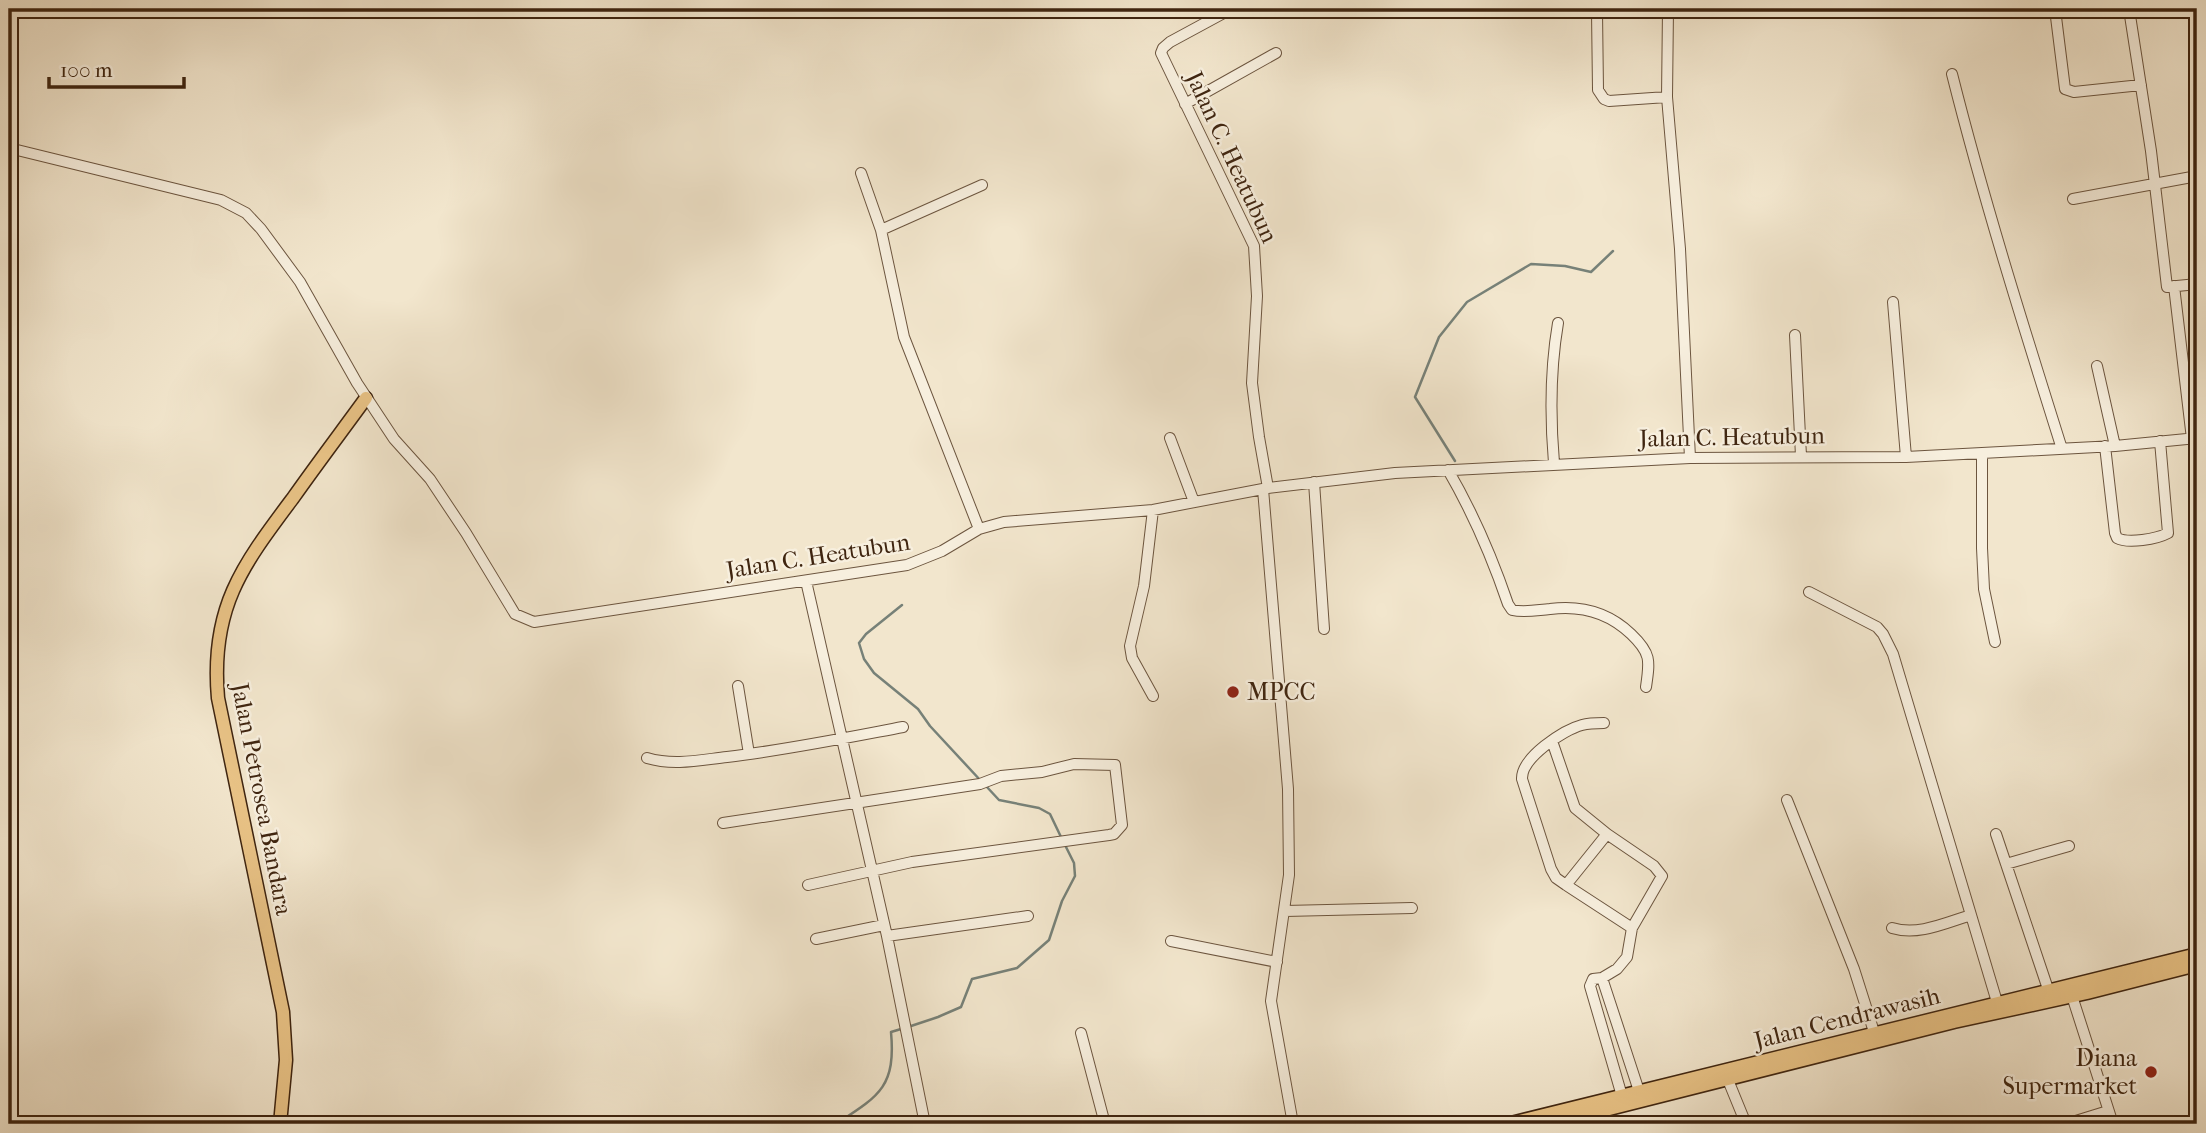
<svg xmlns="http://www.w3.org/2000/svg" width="2206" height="1133" viewBox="0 0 2206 1133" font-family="'IM FELL French Canon',serif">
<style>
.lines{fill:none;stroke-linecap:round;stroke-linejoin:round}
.stream{stroke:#778178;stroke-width:2.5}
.minor-casing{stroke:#6c553f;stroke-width:12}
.major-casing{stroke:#3f2510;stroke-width:15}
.minor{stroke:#f7efde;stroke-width:10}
.major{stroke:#e9c386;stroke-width:12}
.poi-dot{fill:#8f2418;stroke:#f7efde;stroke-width:2.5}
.labels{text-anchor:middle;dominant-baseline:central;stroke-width:5;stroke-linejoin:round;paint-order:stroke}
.street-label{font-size:24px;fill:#3f2510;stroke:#f7efde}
.poi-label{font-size:24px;fill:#3f2510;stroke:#f7efde;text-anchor:start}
</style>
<rect width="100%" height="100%" fill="#f2e6cd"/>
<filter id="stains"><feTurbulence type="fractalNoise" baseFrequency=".00286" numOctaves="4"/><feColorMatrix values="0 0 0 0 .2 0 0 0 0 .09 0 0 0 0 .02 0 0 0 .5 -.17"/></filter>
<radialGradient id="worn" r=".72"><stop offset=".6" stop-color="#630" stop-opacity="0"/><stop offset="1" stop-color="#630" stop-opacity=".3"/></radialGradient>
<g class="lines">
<path class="stream" d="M1455,461L1415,397L1439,337L1467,302L1531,264L1565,266L1591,272L1613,251
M902,605L866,634L859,643L864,659L874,673L918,709L930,726L981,781
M986,786L999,800L1039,808L1050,814L1061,837
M908,1027L938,1017L961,1007L972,979L1017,968L1049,940L1062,901L1075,876L1074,863L1064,843
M836,1124C879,1096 896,1087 891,1032L901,1029"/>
<defs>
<path id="minor" d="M1231,9L1170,42L1163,48L1161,53L1254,246L1257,296L1252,383L1259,437L1268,488
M1668,9L1667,97L1680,249L1690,458
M2055,9L2065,89L2074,92L2141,85
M2129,9L2151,151L2167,287L2197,284
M1597,12L1598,90L1604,99L1609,101L1667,97
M1952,74C1984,201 2023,325 2062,449
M1185,104L1276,53
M9,148L221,200L246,213L261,229L300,282L357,383L394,439L430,479L466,533L515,614L534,622L907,565L942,551L979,529L1004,522L1153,510L1268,488L1395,473L1690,458L1906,457L2115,446L2197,438
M861,173L881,230L904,337L979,529
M2073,199L2197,176
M881,230L982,185
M2174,286L2192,439
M1893,302L1906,457
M1795,335L1801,456
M2097,366L2115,446
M1170,438L1194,502
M2105,446L2115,533L2117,538C2128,544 2157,539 2168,533L2160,441
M1982,454V548L1984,589L1995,642
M1554,463C1550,416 1550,370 1558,323
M1448,470C1473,513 1492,557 1508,604L1512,610C1525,613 1537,610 1550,609C1581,605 1608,612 1631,634C1651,653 1650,660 1646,687
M1314,482L1324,629
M1263,489L1288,789L1289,875L1271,1001L1293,1124
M806,581L887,936L925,1124
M1809,592L1877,627L1883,634L1893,654L1997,1002
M738,686L749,754
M1153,696L1132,658L1130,646L1144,586L1153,510
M9,725L12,751L9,753
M1552,741L1575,808L1607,834
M647,758C674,766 700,760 727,757C786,750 845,738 903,727
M1787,800L1854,969L1874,1032
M723,823L980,784L1001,776L1042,772L1074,764L1115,765L1122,825L1114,834L1109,835L912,862L808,885
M1996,834L2048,989
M2006,864L2069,846
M1566,885L1556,878L1551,869L1522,779C1521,758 1563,730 1582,725C1589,723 1597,723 1604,723
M1285,911L1412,908
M1632,928L1566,885L1607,834L1654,866L1662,876L1632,928L1627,957L1617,969L1602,978L1639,1091
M1892,928C1918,936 1945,923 1971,915
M887,936L1028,916
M816,939L884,925
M1171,941L1277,962
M1602,978L1593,979L1590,986L1622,1096
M2072,996L2113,1124
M1081,1033L1105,1124
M1728,1080L1746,1124
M1593,1113L1597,1124
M2066,1124L2108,1111"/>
<path id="major" d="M280,1124L286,1060L283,1012L218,698C210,608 242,566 293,498C317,464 342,431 366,398
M1507,1124L2197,954
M1550,1124L1954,1022L2087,993L2197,965"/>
</defs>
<use href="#minor" class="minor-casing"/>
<use href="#major" class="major-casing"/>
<use href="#minor" class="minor"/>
<use href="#major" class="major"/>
</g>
<g class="poi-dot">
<circle cx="1233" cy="692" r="7"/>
<circle cx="2151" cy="1072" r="7"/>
</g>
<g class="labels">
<g class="street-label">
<text transform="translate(1232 157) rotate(65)">Jalan C. Heatubun</text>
<text transform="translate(1732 437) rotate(-1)">Jalan C. Heatubun</text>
<text transform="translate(818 556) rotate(-9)">Jalan C. Heatubun</text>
<text transform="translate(262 799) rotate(79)">Jalan Petrosea Bandara</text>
<text transform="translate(1847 1018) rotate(-14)">Jalan Cendrawasih</text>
</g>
<g class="poi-label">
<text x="1247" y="692">MPCC</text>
<text x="2137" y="1058" text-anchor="end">Diana<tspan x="2137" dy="28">Supermarket</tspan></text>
</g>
</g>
<rect width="2206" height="1133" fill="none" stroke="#f2e6cd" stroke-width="35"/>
<rect x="10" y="10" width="2185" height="1112" fill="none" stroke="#3f2510" stroke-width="3.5"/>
<rect x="18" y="18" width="2171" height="1098" fill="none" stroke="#3f2510" stroke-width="2"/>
<path d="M49 77v10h135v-10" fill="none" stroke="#3f2510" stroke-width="3.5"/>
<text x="60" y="77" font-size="21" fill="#3f2510" stroke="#f7efde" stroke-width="5" paint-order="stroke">100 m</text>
<rect width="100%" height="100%" filter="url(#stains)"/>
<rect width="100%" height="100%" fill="url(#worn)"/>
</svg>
